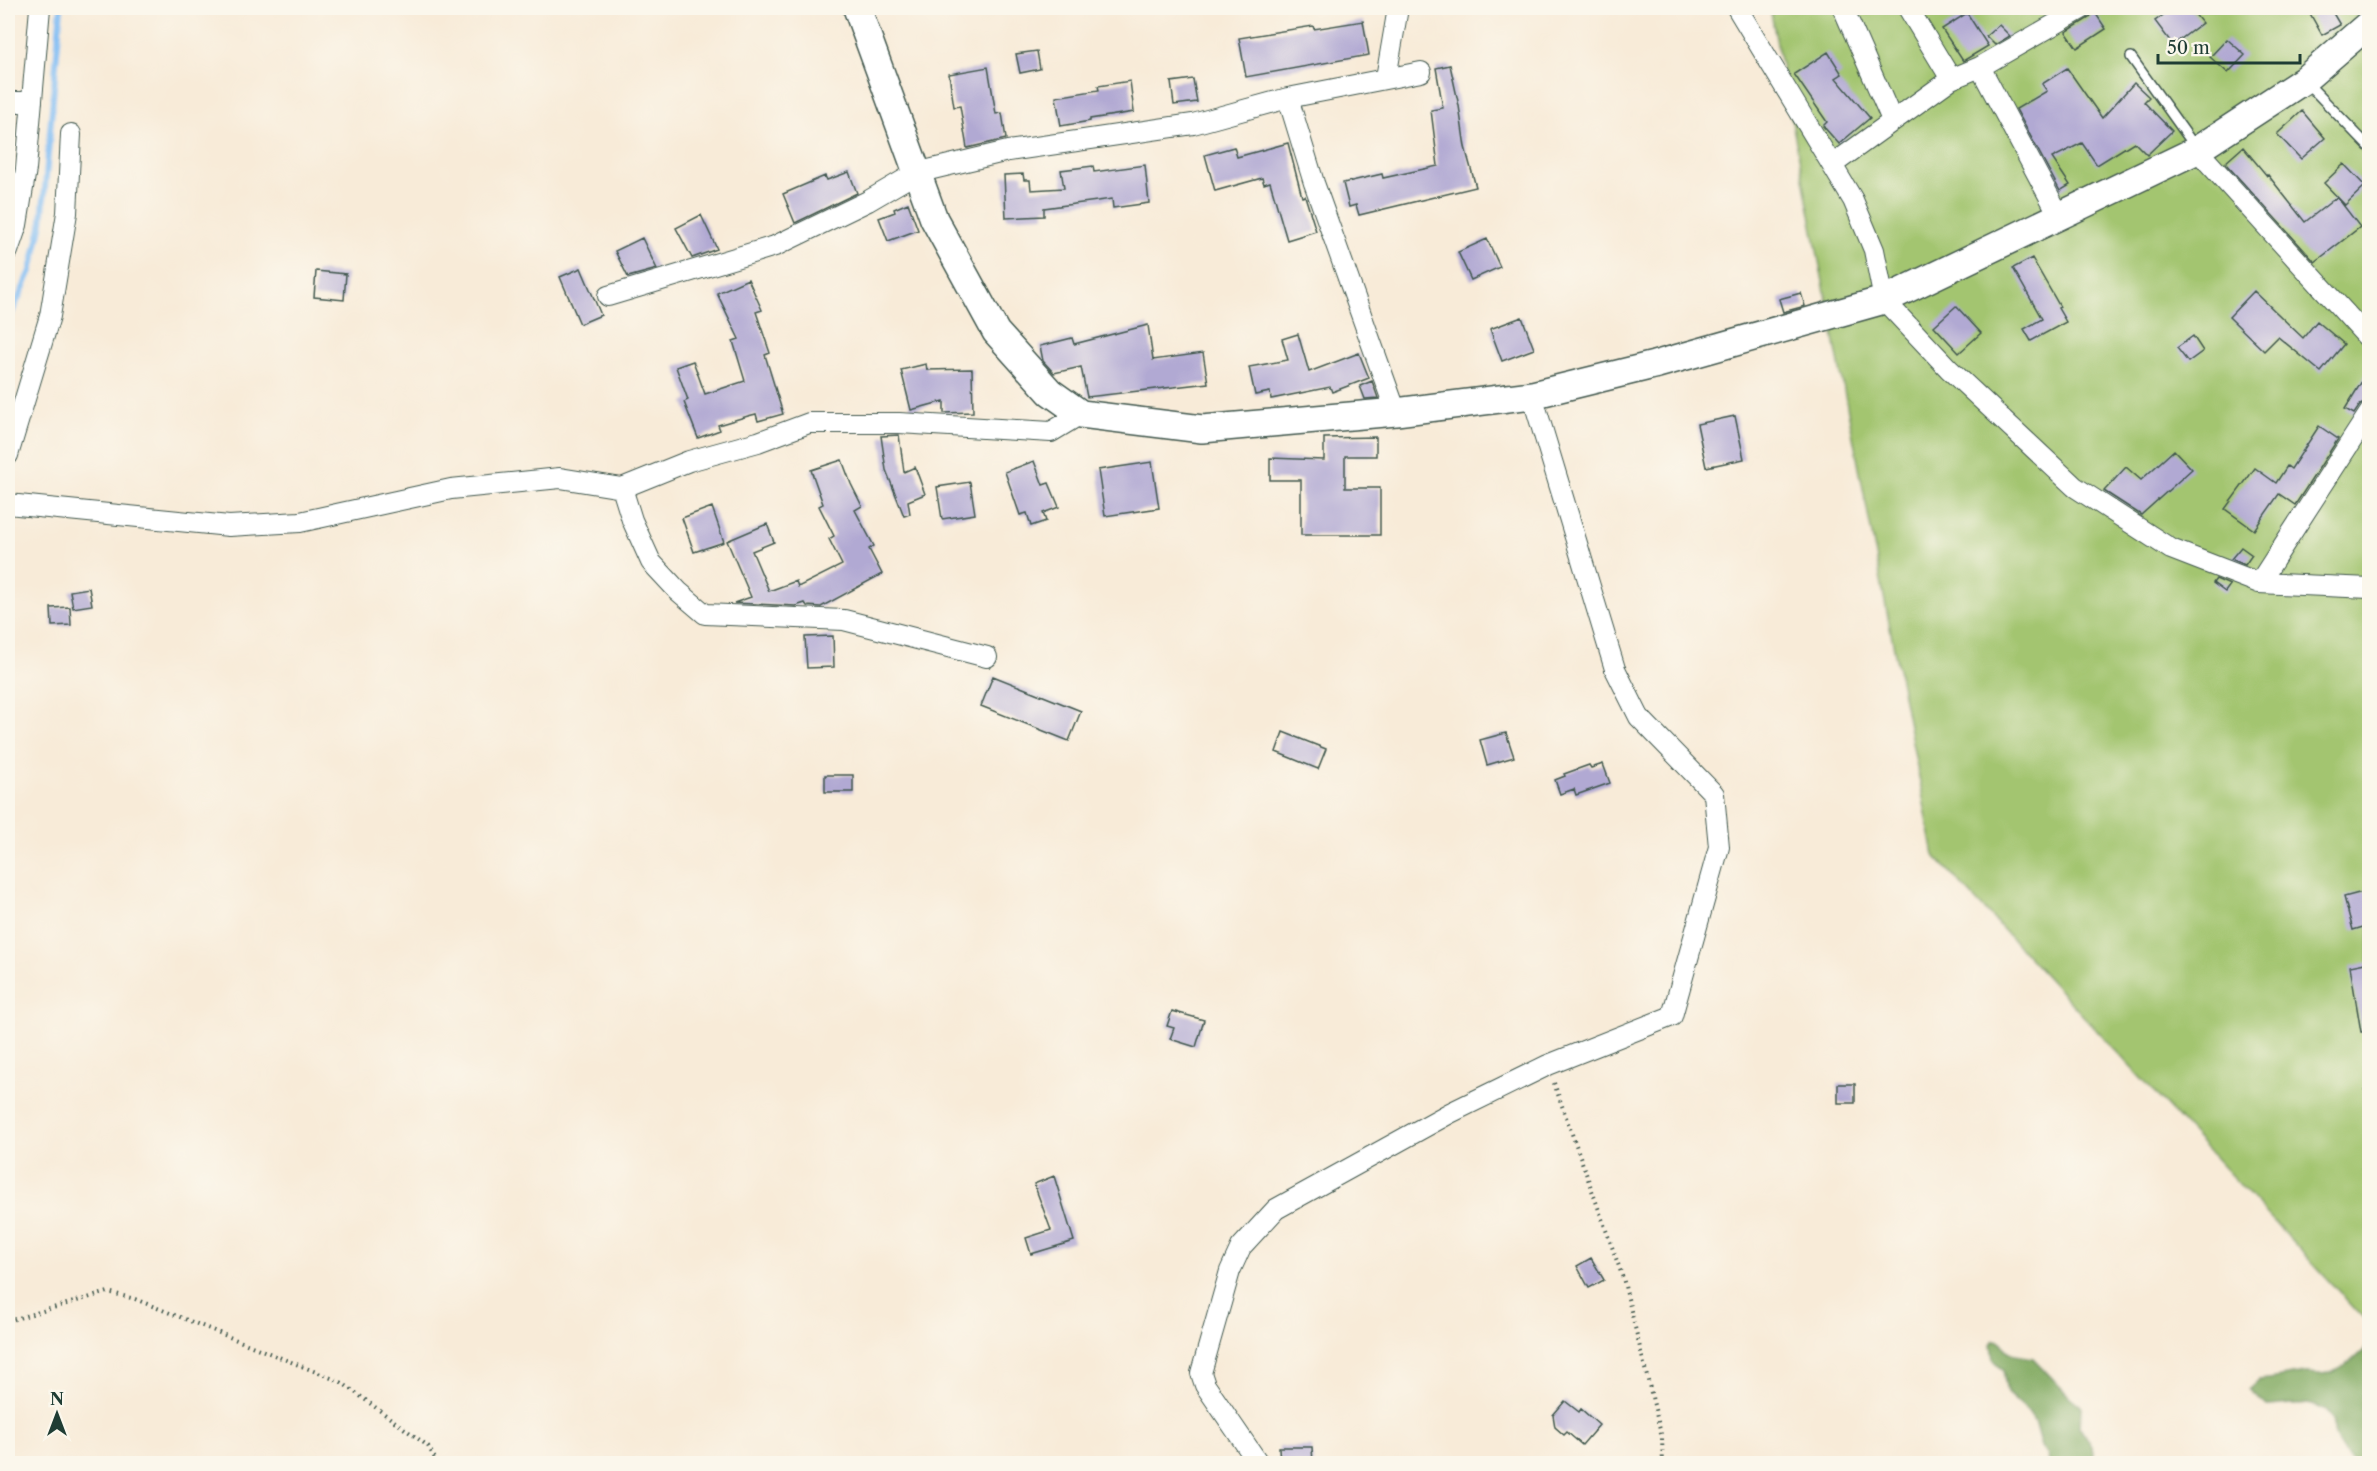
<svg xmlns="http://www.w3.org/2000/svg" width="2377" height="1471" viewBox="0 0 2377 1471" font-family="'Libre Caslon Text',serif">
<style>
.green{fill:#a3c56f;stroke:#618152;stroke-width:1.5}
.forest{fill:#82aa62;stroke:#50744b;stroke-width:1.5}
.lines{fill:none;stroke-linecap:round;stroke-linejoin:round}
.stream{stroke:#81bdf4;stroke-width:6}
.building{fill:#b1a9d3}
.lane-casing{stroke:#40574d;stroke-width:12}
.street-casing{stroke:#40574d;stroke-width:22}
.secondary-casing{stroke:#40574d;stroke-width:30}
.path{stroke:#40574d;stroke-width:4;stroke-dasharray:1.5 4.5;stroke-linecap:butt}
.lane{stroke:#fff;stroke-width:9}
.street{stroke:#fff;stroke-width:20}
.secondary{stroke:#fff;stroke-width:27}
</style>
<rect width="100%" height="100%" fill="#fbf7ec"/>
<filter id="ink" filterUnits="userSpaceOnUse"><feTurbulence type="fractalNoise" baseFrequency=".0167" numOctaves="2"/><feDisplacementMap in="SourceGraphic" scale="12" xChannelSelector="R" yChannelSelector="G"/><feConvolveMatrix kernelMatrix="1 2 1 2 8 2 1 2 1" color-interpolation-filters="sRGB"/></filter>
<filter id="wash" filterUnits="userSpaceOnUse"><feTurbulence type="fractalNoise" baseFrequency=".008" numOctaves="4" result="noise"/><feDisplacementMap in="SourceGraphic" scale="24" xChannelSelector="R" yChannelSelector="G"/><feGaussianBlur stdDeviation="1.35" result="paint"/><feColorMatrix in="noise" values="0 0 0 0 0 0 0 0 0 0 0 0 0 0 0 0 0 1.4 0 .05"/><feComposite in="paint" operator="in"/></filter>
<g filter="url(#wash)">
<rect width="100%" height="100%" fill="#f8ebd8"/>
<path class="green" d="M1770,8H2369V1324L1934,855Z"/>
<path class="forest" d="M1994,1340L2000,1341L2005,1349L2015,1355L2033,1358L2070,1397L2081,1406L2080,1428L2092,1448L2096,1463H2049L2048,1455L2041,1447L2034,1421L2028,1412L2007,1393L2003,1370L1993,1360L1991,1344Z
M2369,1345V1463H2353C2346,1455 2338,1446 2335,1435C2333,1431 2335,1425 2333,1421C2321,1396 2289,1405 2267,1406L2249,1389L2259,1380C2275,1379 2290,1375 2306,1373C2311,1373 2316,1374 2321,1374C2340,1374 2357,1358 2369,1345Z"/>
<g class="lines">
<path class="stream" d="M8,321L31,271L42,222L61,8"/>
</g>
<g id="blocks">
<path class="building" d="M2173,8H2190L2202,23L2173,45L2155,21Z
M2307,8H2330L2340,25L2322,35Z
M2094,11L2106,29L2077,48L2066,32L2089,18Z
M1967,13L1988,46L1963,61L1942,29Z
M1363,21L1369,55L1246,77L1239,38L1313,26L1314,29Z
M1999,25L2010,36L1995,45L1986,36Z
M2227,39L2245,55L2228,73L2210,57Z
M1037,51L1040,69L1020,73L1016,54Z
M1828,52L1842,74L1836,78L1870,118L1839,144L1823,126L1827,122L1794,74Z
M1450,65L1459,106L1465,147L1476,187L1359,215L1356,205L1349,207L1343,183L1382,174L1383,178L1438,166L1431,110L1443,108L1436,68Z
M988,67L996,114L1002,113L1006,139L967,148L960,106L954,107L949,74Z
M2067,68L2102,118L2134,83L2149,97L2144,102L2172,131L2147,155L2134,142L2097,165L2082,143L2052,158L2070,185L2060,191L2016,109L2047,91L2042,84Z
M1193,79L1197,102L1174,105L1171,82Z
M1130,81L1134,112L1090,119V121L1061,126L1056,97L1099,90L1098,86Z
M2302,111L2325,138L2301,159L2277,134Z
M1288,143L1302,197L1305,196L1316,231L1287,240L1270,182L1264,184L1262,178L1215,191L1205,155L1234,147L1237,157Z
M2243,147L2267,176L2268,175L2305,222L2337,197L2360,227L2315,262L2225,163Z
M2344,164L2365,186L2345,205L2324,183Z
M1145,165L1149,203L1113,208L1112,199L1044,208V216L1006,218L1004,175L1023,174L1024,180H1030L1031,190L1064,188L1061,170L1093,166L1094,172Z
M849,172L857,193L795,223L783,194L825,176L827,180Z
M908,203L918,230L888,241L879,218L895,212L894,209Z
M701,215L717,249L692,258L676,228Z
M642,238L657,269L628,277L615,251Z
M1487,239L1500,267L1471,280L1458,252Z
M2032,258L2060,307L2058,308L2066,322L2031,341L2024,329L2042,319L2013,268Z
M581,268L601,315L580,324L560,277Z
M316,271L346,274L344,300L314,297Z
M748,279L762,310L756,312L770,353L765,355L783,414L758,421L756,414L748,416L718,425L720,430L698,438L684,402L688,400L676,367L693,361L705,394L745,381L733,341L739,339L717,293Z
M2254,291L2303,338L2317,321L2344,344L2321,372L2278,337L2264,351L2229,317Z
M1801,293L1805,306L1783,312L1779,299Z
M1956,306L1981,333L1959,353L1934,326Z
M1522,317L1534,349L1502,361L1490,329Z
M1148,325L1153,360L1203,353L1208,383L1087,397L1081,367L1054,373L1043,361L1040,346L1072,338L1074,344Z
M1298,334L1309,372L1359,353L1369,378L1332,392L1330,387L1271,399L1270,392L1255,395L1249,367L1288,360L1282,339Z
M2193,336L2203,351L2188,362L2177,348Z
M926,364L927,370L972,369L973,412L944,413V401L911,410L901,370Z
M2370,368V400L2360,405L2354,414L2345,409Z
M1372,381L1378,398L1365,399L1360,386Z
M1735,416L1744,459L1706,467L1697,424Z
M2319,426L2338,439L2295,505L2279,494L2254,530L2225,509L2255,468L2276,483L2287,466L2291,469Z
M899,435L904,472L915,467L925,494L908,501L910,514L904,516L886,470L881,436Z
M1376,437V456H1345V488H1380V535H1301V480H1270V458L1324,460V438Z
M2174,450L2192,469L2141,515L2104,491L2126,467L2141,480Z
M842,460L851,484L862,506L855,510L874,546L869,549L882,574L821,607L807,606L805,603L796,606L734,603L751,597L727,541L767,524L774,542L752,551L769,591L796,581L798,587L842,565L829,539L834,536L819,506L823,504L811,470Z
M1034,461L1043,485L1049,483L1059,507L1043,513L1046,521L1031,526L1027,513L1020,515L1005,472Z
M1152,462L1159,508L1105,516L1098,470Z
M970,482L975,514L942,519L937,487Z
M712,507L724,542L694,552L682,518Z
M2241,547L2252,555L2245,565L2231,559Z
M2216,579L2230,585L2225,592L2213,583Z
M89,588L92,605L73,608L70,591Z
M70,607L71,625L52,626L51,608Z
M833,636L834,667L807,668L805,637Z
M993,676L1081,711L1069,741L981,706Z
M1283,732L1326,749L1318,769L1276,752Z
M1506,733L1514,757L1487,765L1480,740Z
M1603,764L1610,783L1576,795L1574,789L1560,794L1555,780L1565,776L1564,774L1589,765L1591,768Z
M825,775H853V792H825Z
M2370,890V925L2353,930L2344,897Z
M2370,962V1032H2361L2350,966Z
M1172,1011L1204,1020L1196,1047L1170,1039L1174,1028L1167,1026Z
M1838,1084H1855V1103H1838Z
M1054,1176L1074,1241L1031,1254L1026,1238L1051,1230L1034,1184Z
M1591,1258L1604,1280L1589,1288L1577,1266Z
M1565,1401L1579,1412L1581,1409L1599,1425L1582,1445L1567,1432L1564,1435L1555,1427L1553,1415Z
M1279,1447H1312L1313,1464H1280Z"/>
</g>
</g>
<g filter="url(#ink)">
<use href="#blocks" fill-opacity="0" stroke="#40574d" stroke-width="1.5"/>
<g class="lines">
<defs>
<path id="lane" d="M2131,57L2196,148
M2305,81L2370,148"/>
<path id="street" d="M1737,8L1832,165
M1843,8L1892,120
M1908,8L1951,79
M2083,8L1980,67L1951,79L1832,165L1853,200L1874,250L1884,300L1949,369L2075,487L2171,549L2259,583L2370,588
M1980,67L2059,215
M1386,78L1398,8
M1288,98L1314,183L1396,412
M8,102H32
M2197,150L2370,340
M8,251L17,225L26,169L40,8
M608,296L775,246L868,201L916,173L1008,151L1193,124L1288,98L1421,72
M8,455L50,316L67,213L71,134
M622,488L632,520L651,562L678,591L705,614L844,620L987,657
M8,504L229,526L300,522L451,489L560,478L622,488L689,461L758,442L809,423H899L1051,432L1081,414
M2259,583L2370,412
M1259,1464L1205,1385L1201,1373L1230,1271L1241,1247L1276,1209L1450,1113L1548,1065L1672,1016L1719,847L1714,794L1639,717L1615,669L1532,395"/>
<path id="secondary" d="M857,8L934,219L996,332L1050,392L1081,414L1202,429L1396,412L1532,395L1654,365L1884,300L2197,150L2304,80L2370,23"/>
</defs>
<use href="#lane" class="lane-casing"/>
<use href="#street" class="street-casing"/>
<use href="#secondary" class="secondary-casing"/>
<path class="path" d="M1554,1083L1623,1278L1662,1438L1663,1464
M2364,1091L2370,1089
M8,1321L108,1292L135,1299L341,1382L428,1446L438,1464"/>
<use href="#lane" class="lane"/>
<use href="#street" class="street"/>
<use href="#secondary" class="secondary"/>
</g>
</g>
<rect width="2377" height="1471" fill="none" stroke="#fbf7ec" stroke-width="30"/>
<g transform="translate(57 1414)" stroke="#fbf7ec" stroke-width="4.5" paint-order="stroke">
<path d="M0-4.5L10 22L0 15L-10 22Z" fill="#1f3d34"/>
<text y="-9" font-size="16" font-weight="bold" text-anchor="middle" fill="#1f3d34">N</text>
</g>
<path d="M2158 54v9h142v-9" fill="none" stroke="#1f3d34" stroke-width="3"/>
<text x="2167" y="54" font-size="18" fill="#1f3d34" stroke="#fbf7ec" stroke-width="4.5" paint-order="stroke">50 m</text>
</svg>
